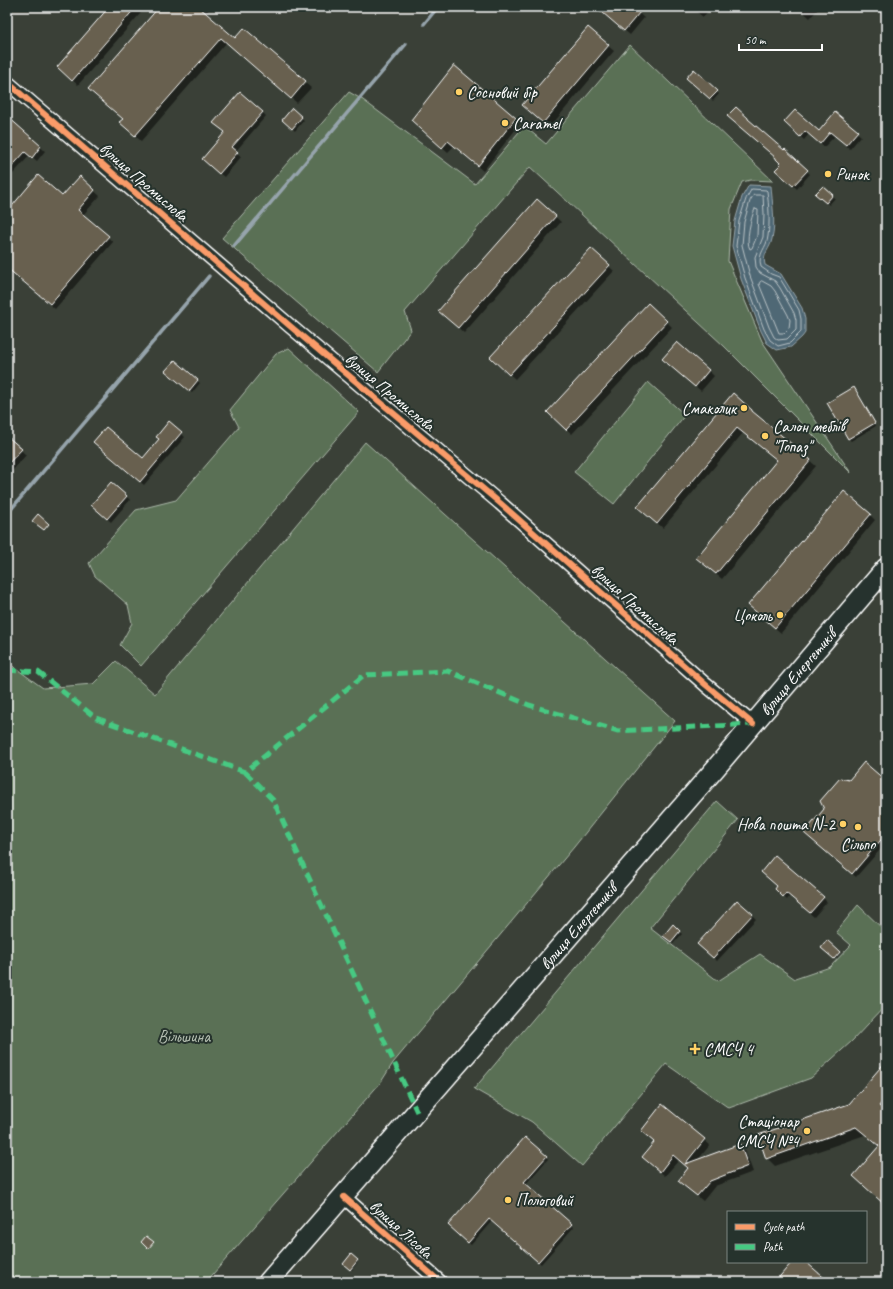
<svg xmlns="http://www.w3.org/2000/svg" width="893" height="1289" viewBox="0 0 893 1289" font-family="Caveat,sans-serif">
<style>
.green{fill:#5a7055;stroke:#acb8aa}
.water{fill:#506874;stroke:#96a4ac}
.shadow{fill:#0007}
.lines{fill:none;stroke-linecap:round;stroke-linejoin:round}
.shore{stroke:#b9c3c7;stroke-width:1}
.stream{stroke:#96a4ac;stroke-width:3.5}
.building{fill:#67604f;stroke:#fff}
.street-casing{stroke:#fff;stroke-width:16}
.secondary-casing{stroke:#fff;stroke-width:22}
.street{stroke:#26332d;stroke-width:13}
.secondary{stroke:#26332d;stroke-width:19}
.quiet{stroke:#46c982;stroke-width:5;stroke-dasharray:10 5;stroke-linecap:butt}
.cycleway-casing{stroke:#26332d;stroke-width:8}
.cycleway{stroke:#fa9b69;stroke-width:6}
.poi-dot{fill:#ffd166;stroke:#26332d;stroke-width:1.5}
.labels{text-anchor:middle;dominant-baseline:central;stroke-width:4;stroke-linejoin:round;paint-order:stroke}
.poi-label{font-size:17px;fill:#fff;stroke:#26332d;text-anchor:start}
.street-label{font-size:17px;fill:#fff;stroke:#26332d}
.park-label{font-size:17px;fill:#b5bfb2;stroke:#26332d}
</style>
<rect width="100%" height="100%" fill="#3a4037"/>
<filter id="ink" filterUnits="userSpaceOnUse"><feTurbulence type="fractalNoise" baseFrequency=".025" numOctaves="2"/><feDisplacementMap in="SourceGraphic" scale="8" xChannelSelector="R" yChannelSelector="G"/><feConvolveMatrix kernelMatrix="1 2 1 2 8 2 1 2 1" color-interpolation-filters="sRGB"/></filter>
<g filter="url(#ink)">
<path class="green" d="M630,45L773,181L751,180L742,182L731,209L728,261L762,341L851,473L724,346L530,167L405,312L411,330L378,372L222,238L349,92L363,100L475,184L524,126L546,144Z
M289,348L359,412L141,666L120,645L132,623L128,605L95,576L89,563L136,510L176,500L239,427L230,410L276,354Z
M648,382L685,415L614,504L574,472Z
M365,442L675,721L574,847L393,1063L381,1082L206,1282H7V662L43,688L93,684L116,661L155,694Z
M717,801L738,820L650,928L718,981L760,954L795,979L830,967L851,945L836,932L858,905L886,932V1005L852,1041L811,1078L729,1108L666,1064L582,1166L532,1122L474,1089Z"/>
<path class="water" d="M749,185L771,186C772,201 776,225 772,239C770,250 762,253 765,265L781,274L802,308L805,319V333L802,337L791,347L777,350L767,343L761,331L741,279L732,246L735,221L742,197Z"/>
<path class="shadow" d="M110,7H146L78,85L63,72Z
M160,7H211L205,14L235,40L244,29L311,88L297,103L227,42L141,141L126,128L124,119Z
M596,7H632L644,18L630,35Z
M693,7H708L710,9L703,17L692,8Z
M798,7H820L810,18Z
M588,29L614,51L549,128L529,110Z
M694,71L719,94L713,101L688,77Z
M292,110L304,120L295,131L283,120Z
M262,112L266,116L236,151L241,157L224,177L207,163Z
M835,114L861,136L850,149L835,136L824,147L809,134L804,140L789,126L819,133Z
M7,118L45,151L37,161L30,155L13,174L7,169Z
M515,119L520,124L483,171L454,146L448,152L418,125Z
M748,119L810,174L797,189L777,170L782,164Z
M80,178L100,196L83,215L113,242L55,309L7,267V213L62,197Z
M823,187L835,198L829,205L817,194Z
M537,200L561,222L464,333L445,316Z
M591,249L614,271L515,379L497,363Z
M666,321L672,327L572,434L554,418Z
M175,361L200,383L192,393L169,373Z
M669,364L708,370L714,376L701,391Z
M856,391L876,426L851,441L848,438Z
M733,394L816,466L722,579L702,563L778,461L743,433L663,528L644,512Z
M169,423L185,437L144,485L98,446L143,460L161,440Z
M7,437L26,455L7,477Z
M126,496L130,500L111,522L96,509Z
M870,515L875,520L781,633L755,611Z
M886,782V843L856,877L809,837Z
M886,875V886L881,881Z
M776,889L823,898L827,902L814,917L790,896L787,900Z
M737,901L756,919L717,961L702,948Z
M673,926L682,934L673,944L664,935Z
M827,942L840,954L836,959L822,948Z
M886,1063V1205L879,1147L865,1135L775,1166L767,1158L849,1105Z
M704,1140L710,1145L697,1161L739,1145L745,1150L753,1172L715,1186L703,1201L679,1181L689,1168L679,1160L665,1176L643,1157L655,1142Z
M546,1156L548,1159L526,1184L574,1227L541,1264L492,1221L471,1245L451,1228Z
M351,1256L358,1262L352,1270L345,1264Z
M382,1278L387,1282H379Z"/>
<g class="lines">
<path class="shore" d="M752,189L766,190L767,191C769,206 770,222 768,236C767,249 757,252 761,267L771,274L779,277L784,285L799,310L801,319V332L790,343L778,346L770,340L764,329L745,278L736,246L739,221L746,199Z
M754,195H763L764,214L763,237L755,257L756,267L760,273L775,281L780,288L794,313L796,320V330L787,339L778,340L774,337L769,327L750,276L742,245L744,222L750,201Z
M755,209L758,210L757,236L752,248L750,249C745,242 751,217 755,209Z
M762,281L771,286L775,291L788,315L790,320L789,328L784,333H779L759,284L760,282Z"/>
<path class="stream" d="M424,24L438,7
M234,246L406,44
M7,514L209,276"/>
</g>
<path class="building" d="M109,7H136L72,81L57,67Z
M159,7H199L235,38L244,28L306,81L291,99L221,38L135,136L119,122L123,119L88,89Z
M596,7H634L640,12L624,31Z
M588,27L609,45L543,123L522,105Z
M454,65L516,118L478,166L448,141L442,148L411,120Z
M694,69L718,91L710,99L686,78Z
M240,92L263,112L232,147L238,152L219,174L202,159L225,132L213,123Z
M736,107L748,118V119L784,150L785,149L808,170L793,186L775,170L781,164L776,159V158L727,116Z
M292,108L302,117L292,129L282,120Z
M795,110L819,131L835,112L858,131L846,145L830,132L820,144L805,131L800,137L784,122Z
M7,116L41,146L32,158L25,152L7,172Z
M38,175L62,196L80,176L95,190L78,210L109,236L50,304L7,268V212Z
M823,186L833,195L826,203L815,194Z
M537,199L556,216L458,328L438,311Z
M591,248L610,265L509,375L490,357Z
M648,303L667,321L566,430L547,412Z
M677,342L709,370L695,387L662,359Z
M175,360L198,380L189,391L165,371Z
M854,387L875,423L848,439L827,403Z
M733,393L752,410V411L811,460L716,574L696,558L777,460L737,428L657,524L637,507Z
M169,421L182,432L140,482L93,442L106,427L143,458L159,439L156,437Z
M7,436L22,449L7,465Z
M111,482L127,496L107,519L91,505Z
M844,491L871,514L775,628L748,605Z
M38,514L49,524L44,530L32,521Z
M864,762L886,781V834L852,874L804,833L824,809L820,801L840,778L849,780Z
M775,855L824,897L810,913L786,893L783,897L775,889L777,886L761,872Z
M737,900L753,914L713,958L697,944Z
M673,924L680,931L671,942L663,936Z
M827,940L840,952L834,959L821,948Z
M886,1061V1097L879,1106L886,1113V1206L853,1176L879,1146L856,1127L766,1159L758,1135L849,1104Z
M662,1104L705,1139L685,1164L740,1144L748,1166L710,1181L697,1196L678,1181L688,1168L673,1155L660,1172L642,1157L654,1142L641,1131Z
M525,1137L547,1156L524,1182L572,1224L538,1262L489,1219L468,1243L448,1225Z
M146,1236L154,1242L148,1249L141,1242Z
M351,1254L358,1260L350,1270L343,1264Z
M792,1262H806L829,1282H775Z"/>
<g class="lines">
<defs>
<path id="street" d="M7,82L290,326L500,503L706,685L753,724
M344,1197L440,1282"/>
<g id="secondary">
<path id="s1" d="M268,1282L714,770L886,568"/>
</g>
</defs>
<use href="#street" class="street-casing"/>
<use href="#secondary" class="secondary-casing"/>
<use href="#street" class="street"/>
<use href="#secondary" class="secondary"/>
<path class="quiet" d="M7,670L38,672L96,718L245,772L364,675L448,671L529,705L618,731L753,724
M245,772L273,800L417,1112"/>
<defs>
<path id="cycleway" d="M7,82L290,326L500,503L706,685L753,724
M344,1197L440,1282"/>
</defs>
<use href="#cycleway" class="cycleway-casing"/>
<use href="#cycleway" class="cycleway"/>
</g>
</g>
<g class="poi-dot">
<circle cx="459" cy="92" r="4"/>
<circle cx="505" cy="123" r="4"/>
<circle cx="828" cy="174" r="4"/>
<circle cx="744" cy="408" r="4"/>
<circle cx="765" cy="436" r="4"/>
<circle cx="780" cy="615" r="4"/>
<circle cx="843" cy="824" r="4"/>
<circle cx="858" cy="827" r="4"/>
<path d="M693 1043h4v4h4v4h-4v4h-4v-4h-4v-4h4z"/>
<circle cx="807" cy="1131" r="4"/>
<circle cx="508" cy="1200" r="4"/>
</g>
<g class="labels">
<g class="poi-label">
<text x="467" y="92">Сосновий бір</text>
<text x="513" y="123">Caramel</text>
<text x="836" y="174">Ринок</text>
<text x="736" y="408" text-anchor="end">Смаколик</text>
<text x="773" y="426">Салон меблів<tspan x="773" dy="20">"Топаз"</tspan></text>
<text x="772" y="615" text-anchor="end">Цоколь</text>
<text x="835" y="824" text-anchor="end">Нова пошта N-2</text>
<text x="858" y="844" text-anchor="middle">Сільпо</text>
<text x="704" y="1049">СМСЧ 4</text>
<text x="799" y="1121" text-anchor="end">Стаціонар<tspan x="799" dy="20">СМСЧ №4</tspan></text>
<text x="516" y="1200">Пологовий</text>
</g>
<g class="street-label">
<text transform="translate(144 182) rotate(41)">вулиця Промислова</text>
<text transform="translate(390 392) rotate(40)">вулиця Промислова</text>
<text transform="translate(635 604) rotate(42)">вулиця Промислова</text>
<text stroke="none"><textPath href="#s1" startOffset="808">вулиця Енергетиків</textPath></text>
<text stroke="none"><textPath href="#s1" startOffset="472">вулиця Енергетиків</textPath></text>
<text transform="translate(401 1229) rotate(42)">вулиця Лісова</text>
</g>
<g class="park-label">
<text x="184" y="1036">Вільшина</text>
</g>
</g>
<rect width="893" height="1289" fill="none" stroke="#26332d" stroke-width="24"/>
<rect x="12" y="12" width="869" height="1265" fill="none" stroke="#fff" stroke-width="1.5" filter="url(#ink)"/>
<rect x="727" y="1211" width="140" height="52" fill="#26332d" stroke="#7d8581"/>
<rect x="735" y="1224" width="20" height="6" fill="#fa9b69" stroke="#7d8581"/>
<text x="763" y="1231" font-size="12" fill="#ffffff">Cycle path</text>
<rect x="735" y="1244" width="20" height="6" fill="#46c982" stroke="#7d8581"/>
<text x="763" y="1251" font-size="12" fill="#ffffff">Path</text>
<path d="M739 44v6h83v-6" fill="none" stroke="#ffffff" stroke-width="2"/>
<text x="745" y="44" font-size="12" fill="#ffffff" stroke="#26332d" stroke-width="3" paint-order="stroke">50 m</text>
</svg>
